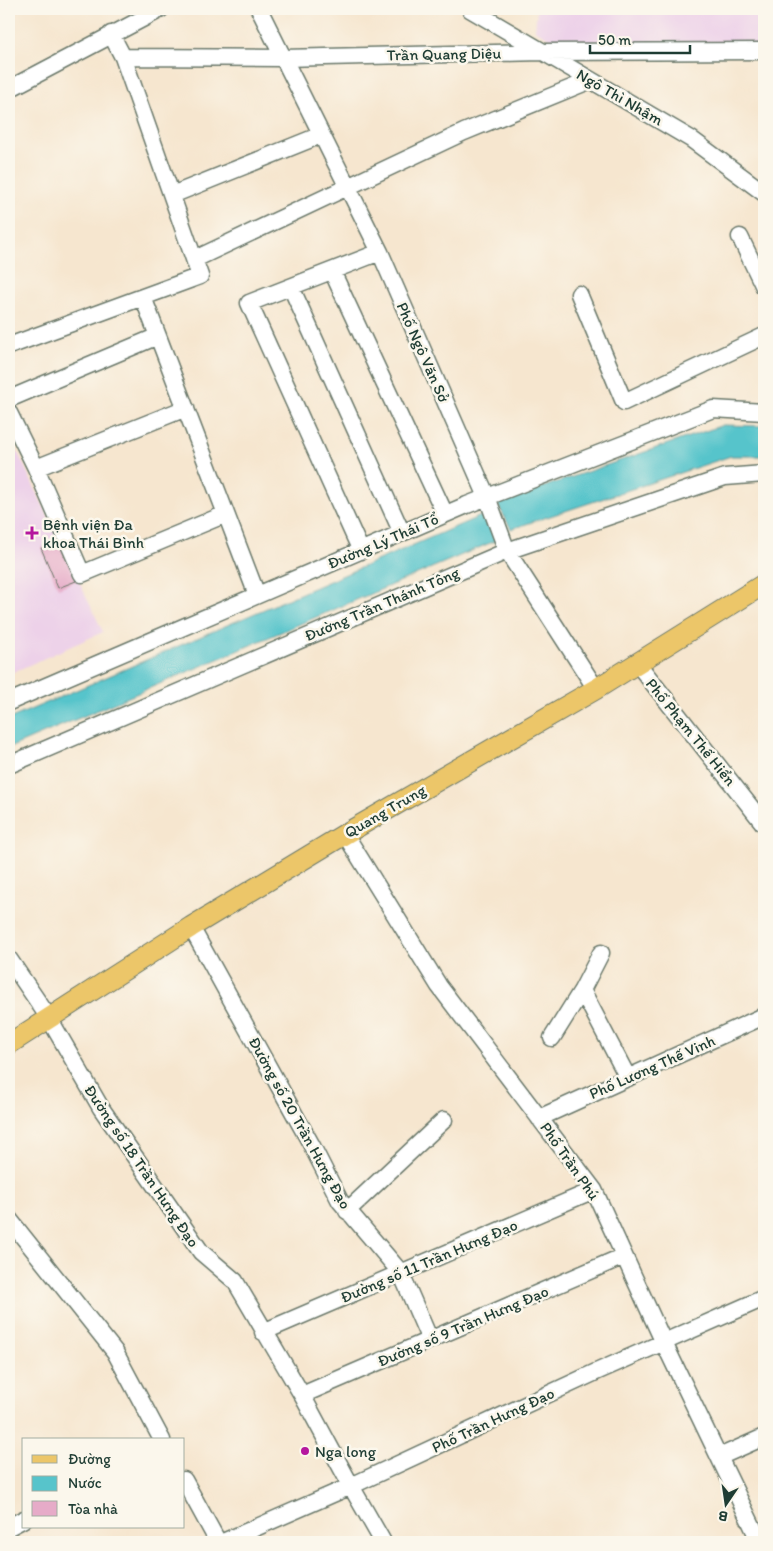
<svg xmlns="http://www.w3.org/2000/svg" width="773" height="1551" viewBox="0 0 773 1551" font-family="Itim,sans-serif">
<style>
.built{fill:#edd1e9}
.water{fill:#57c4cb;stroke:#3b8080}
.building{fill:#e6abc8}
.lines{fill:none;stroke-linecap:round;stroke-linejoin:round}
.minor-casing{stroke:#6a786a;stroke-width:19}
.major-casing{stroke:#6a786a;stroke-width:22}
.minor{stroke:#fff;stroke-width:16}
.major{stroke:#ecc669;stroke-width:20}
.poi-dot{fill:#b5179e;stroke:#fbf7ec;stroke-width:2}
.labels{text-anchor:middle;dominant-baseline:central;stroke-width:5;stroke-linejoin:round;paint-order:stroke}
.street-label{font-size:16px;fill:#1f3d34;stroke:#fbf7ec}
.poi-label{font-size:16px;fill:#1f3d34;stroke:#fbf7ec;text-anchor:start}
</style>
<rect width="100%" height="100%" fill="#fbf7ec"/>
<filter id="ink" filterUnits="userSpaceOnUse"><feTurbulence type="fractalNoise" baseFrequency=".02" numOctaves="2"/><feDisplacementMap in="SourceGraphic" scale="10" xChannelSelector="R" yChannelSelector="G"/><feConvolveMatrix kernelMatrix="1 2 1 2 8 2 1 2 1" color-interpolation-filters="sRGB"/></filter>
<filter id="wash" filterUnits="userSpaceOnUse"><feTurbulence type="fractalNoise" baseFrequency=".0096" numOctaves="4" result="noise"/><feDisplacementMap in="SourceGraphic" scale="20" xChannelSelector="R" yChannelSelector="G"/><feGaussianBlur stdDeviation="1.12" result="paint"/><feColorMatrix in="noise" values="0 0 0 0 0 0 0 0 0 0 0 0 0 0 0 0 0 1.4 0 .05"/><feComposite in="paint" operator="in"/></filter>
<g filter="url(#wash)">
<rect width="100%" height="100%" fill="#f6e6cf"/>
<path class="built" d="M537,9H764V14L758,15L763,48L565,47L535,30Z
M9,434L103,632L9,674Z"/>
<path class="water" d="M723,425L764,426V456H731L511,529L497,503Z
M483,515L497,540L9,748V719Z"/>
<g id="blocks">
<path class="building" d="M59,541L76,581L58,588L41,548Z"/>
</g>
</g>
<g filter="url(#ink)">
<use href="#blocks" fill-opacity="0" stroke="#6a786a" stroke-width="1"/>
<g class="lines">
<defs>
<path id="minor" d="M259,9L380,252L487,497L507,551L596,689
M470,9L691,139L764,193
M123,57L283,58L542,52L764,51
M9,89L161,9
M172,195L321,135
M740,237L764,287
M195,259L464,132L591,80
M332,271L445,514
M291,287L402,533
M579,294L624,402L764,336
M143,297L257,595
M9,346L200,276L123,57L111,34
M9,399L158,336
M9,413L36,468L82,574L226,514
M36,468L186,408
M361,551L249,303L380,252
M637,663L764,824
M9,702L467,505L713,409L764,412
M9,765L507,551L725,477L764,474
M345,834L439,986L594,1190L664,1343L760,1542
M191,927L311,1144L340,1201L401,1273L430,1340
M9,959L49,1018L101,1108L201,1252L235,1281L302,1395L351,1486L383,1542
M582,990L628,1078
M552,1038L582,990L601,953
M539,1118L764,1016
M347,1211L444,1120
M9,1219L115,1352L162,1440
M263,1332L594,1190
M302,1395L624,1256
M719,1457L764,1437
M184,1480L218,1542
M9,1527L24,1519
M223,1542L351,1486L596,1372L764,1298"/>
<path id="major" d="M9,1044L191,927L345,834L596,689L764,584"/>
</defs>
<use href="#minor" class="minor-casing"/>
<use href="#major" class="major-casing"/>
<use href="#minor" class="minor"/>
<use href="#major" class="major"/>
</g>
</g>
<g class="poi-dot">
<path d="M29.5 525.5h5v5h5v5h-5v5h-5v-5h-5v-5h5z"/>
<circle cx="305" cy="1451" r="5"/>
</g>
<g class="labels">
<g class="street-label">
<text transform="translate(444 54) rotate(-1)">Trần Quang Diệu</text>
<text transform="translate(620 97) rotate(30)">Ngô Thì Nhậm</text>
<text transform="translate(423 352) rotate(66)">Phố Ngô Văn Sở</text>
<text transform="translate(383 541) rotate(-23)">Đường Lý Thái Tổ</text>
<text transform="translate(382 604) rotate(-23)">Đường Trần Thánh Tông</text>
<text transform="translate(691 732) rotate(51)">Phố Phạm Thế Hiển</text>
<text transform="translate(385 811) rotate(-30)">Quang Trung</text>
<text transform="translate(652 1067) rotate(-24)">Phố Lương Thế Vinh</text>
<text transform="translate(300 1123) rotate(61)">Đường số 20 Trần Hưng Đạo</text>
<text transform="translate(570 1161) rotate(55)">Phố Trần Phú</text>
<text transform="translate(142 1166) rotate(56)">Đường số 18 Trần Hưng Đạo</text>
<text transform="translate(429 1261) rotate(-23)">Đường số 11 Trần Hưng Đạo</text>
<text transform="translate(463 1326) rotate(-23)">Đường số 9 Trần Hưng Đạo</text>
<text transform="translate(493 1420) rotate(-25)">Phố Trần Hưng Đạo</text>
</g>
<g class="poi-label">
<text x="43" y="524">Bệnh viện Đa<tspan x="43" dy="18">khoa Thái Bình</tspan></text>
<text x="315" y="1451">Nga long</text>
</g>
</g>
<rect width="773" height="1551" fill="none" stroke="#fbf7ec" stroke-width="30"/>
<rect x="22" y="1438" width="162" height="90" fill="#fbf7ec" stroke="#a3ada2"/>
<rect x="32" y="1455" width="25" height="8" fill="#ecc669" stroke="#a3ada2"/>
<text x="68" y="1464" font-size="15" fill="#1f3d34">Đường</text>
<rect x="32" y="1476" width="25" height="15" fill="#57c4cb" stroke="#a3ada2"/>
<text x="68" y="1488" font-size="15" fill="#1f3d34">Nước</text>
<rect x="32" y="1501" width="25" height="15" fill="#e6abc8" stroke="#a3ada2"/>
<text x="68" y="1514" font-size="15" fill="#1f3d34">Tòa nhà</text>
<g transform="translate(726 1504) rotate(193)" stroke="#fbf7ec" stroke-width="4" paint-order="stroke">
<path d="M0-4L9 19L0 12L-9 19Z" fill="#1f3d34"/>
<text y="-8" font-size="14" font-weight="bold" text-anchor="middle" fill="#1f3d34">B</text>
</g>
<path d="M590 45v8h100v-8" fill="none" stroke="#1f3d34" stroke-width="2.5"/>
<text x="598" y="45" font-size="15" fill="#1f3d34" stroke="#fbf7ec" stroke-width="4" paint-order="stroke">50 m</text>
</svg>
